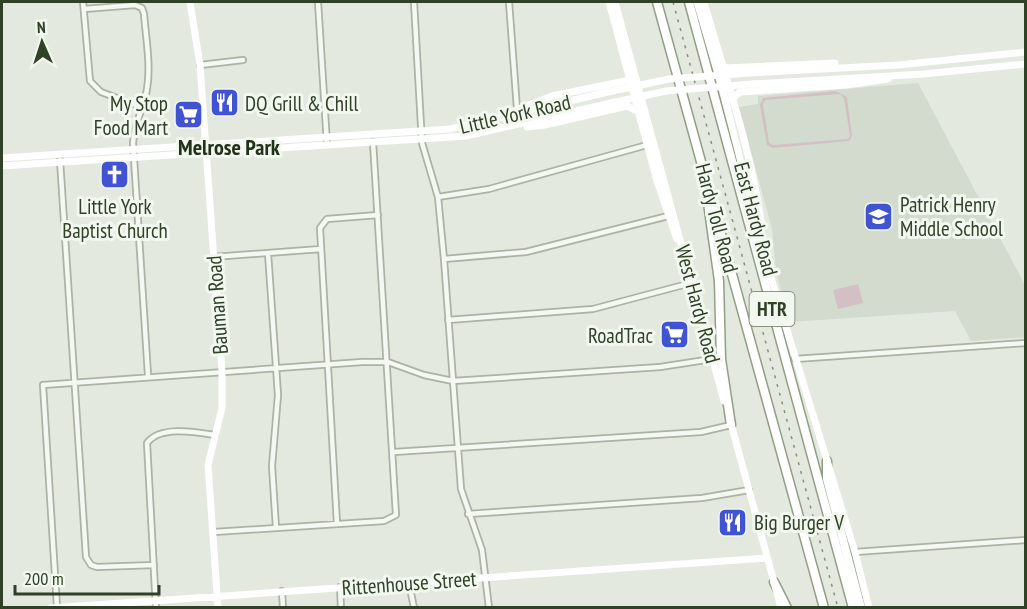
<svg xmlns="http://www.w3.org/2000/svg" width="1027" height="609" viewBox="0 0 1027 609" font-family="'PT Sans Narrow',sans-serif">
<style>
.built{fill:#d2dbcd}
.green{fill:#d3c0c5;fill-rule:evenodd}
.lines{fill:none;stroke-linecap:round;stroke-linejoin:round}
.street-casing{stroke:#aab3a4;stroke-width:8}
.highway-casing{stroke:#90a086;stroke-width:11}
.street{stroke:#f4f7f2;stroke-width:4.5}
.secondary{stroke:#fff;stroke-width:7}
.highway{stroke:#fff;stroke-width:8}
.rail{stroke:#829378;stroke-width:1.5;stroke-dasharray:3 6;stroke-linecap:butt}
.secondary-bridge{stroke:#fff;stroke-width:7}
.labels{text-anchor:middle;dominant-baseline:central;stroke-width:6;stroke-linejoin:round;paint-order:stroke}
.shield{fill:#f2f7ef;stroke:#6b7864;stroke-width:1.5}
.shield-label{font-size:20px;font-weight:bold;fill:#314128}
.poi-label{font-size:21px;fill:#314128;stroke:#f2f7ef;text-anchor:start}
.street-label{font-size:21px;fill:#314128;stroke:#f2f7ef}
.neighbourhood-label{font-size:22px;font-weight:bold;fill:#22321a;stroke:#f2f7ef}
</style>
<rect width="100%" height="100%" fill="#e3e9df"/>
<path class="built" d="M918,83L1025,285V337L971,341L955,311L789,322L776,271L772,229L739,107L758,104V96Z"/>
<path class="green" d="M836,91L847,97L852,136L849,141L773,148L767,145L760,105L763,98ZM840,94L844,98L850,136L848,139L773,145L769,143L763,105L765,100Z
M858,284L863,303L838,309L833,290Z"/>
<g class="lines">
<defs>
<path id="street" d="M83,2L90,81L101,92L141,107
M318,2L327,144
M414,2L422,143L438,197L444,259L461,489L482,550L489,608
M509,2L517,109
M84,9L135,5L142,8L144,14C146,39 151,65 147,89C144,108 134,123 133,143L148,375
M200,65L243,60
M60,160L86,557L91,565L97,567L154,565
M438,197L489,189L647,145
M268,253L278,395L272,466L276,528
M213,257L321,249
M444,259L526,252L668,216
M448,320L593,309L691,283
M795,359L1026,343
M394,452L701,432L731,425
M468,514L702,498L749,490
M337,524L320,228L327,219L378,215
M214,532L384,521L396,515L373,142
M855,552L1026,540
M409,583L414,608
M340,587L341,608
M282,591L283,608
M57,607L43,385L362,362H388L424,375L453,381L660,367L712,359
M156,608L147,443C160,425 196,432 215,435"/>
<path id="highway" d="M657,2L824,608
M689,2L853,608
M708,203L719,281L721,359L731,425
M827,461V479L861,608
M774,582L787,608"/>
</defs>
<use href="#street" class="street-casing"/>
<use href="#highway" class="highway-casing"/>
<use href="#street" class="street"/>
<path class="secondary" d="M190,2L200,65L222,372V408L208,465L218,608
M609,2L657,181L677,239
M615,2L724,401
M697,2L722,87L765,258L855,552L869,608
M704,2C725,76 752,152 762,228
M723,68L835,63
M749,73L898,65L1026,52
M752,84L923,74L1026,64
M732,99L740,92L846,85L888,79
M511,112L552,96L630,80
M527,127L545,125L627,106L637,111
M2,158L450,129L608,92
M2,166L466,136L611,103
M730,420L781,608
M51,608L767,558"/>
<use href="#highway" class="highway"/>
<path class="rail" d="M673,2L838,608"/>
<path class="secondary-bridge" d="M608,92L669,79L749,73
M611,103L666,91L752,84"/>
</g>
<defs>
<symbol id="restaurant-square" viewBox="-11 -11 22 22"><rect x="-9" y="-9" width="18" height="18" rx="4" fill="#4054d3" stroke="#f2f7ef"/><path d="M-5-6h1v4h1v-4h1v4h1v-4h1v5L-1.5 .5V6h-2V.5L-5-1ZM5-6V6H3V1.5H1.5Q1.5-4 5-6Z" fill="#fff"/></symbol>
<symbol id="supermarket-square" viewBox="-11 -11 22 22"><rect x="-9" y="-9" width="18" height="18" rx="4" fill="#4054d3" stroke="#f2f7ef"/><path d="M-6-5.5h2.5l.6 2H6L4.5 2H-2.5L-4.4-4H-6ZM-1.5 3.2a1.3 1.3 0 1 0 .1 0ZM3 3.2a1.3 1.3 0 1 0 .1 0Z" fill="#fff"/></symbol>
<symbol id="church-square" viewBox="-11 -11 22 22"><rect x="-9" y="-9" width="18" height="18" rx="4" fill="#4054d3" stroke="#f2f7ef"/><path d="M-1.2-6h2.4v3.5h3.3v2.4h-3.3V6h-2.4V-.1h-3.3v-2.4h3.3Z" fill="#fff"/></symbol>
<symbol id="school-square" viewBox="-11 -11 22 22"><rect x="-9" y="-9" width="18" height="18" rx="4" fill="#4054d3" stroke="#f2f7ef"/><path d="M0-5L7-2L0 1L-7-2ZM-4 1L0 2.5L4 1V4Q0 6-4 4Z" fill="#fff"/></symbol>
</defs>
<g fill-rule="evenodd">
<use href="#restaurant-square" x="208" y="86" width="33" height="33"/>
<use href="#supermarket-square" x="172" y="98" width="33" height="33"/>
<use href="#church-square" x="98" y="158" width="33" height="33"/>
<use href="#school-square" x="862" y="200" width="33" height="33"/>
<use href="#supermarket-square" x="658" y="318" width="33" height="33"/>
<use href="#restaurant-square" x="716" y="506" width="33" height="33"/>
</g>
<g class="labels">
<rect class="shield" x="749.5" y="292" width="45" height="34" rx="4.5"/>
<g class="shield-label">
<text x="772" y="309">HTR</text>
</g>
<g class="poi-label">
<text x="168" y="103" text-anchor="end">My Stop<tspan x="168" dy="24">Food Mart</tspan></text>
<text x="245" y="103">DQ Grill &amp; Chill</text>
<text x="900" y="204">Patrick Henry<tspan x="900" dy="24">Middle School</tspan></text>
<text x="115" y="206" text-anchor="middle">Little York<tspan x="115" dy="24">Baptist Church</tspan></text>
<text x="653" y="335" text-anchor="end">RoadTrac</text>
<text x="754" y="522">Big Burger V</text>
</g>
<g class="street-label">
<text transform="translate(515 114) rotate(-13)">Little York Road</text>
<text transform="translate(717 218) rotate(75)">Hardy Toll Road</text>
<text transform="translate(756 219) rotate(75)">East Hardy Road</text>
<text transform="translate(698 304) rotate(75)">West Hardy Road</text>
<text transform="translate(217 305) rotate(-94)">Bauman Road</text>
<text transform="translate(409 583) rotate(-4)">Rittenhouse Street</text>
</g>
<g class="neighbourhood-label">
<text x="229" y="147">Melrose Park</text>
</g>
</g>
<rect width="1027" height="609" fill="none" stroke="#314128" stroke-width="6"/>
<g transform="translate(42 42) rotate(357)" stroke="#f2f7ef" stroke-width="4.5" paint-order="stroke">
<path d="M0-4.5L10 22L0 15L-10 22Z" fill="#314128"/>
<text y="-9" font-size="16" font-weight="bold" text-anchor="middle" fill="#314128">N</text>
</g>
<path d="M15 585v9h144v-9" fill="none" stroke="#314128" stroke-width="3"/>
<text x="24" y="585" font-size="18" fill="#314128" stroke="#f2f7ef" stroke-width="4.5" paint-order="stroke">200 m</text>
</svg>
